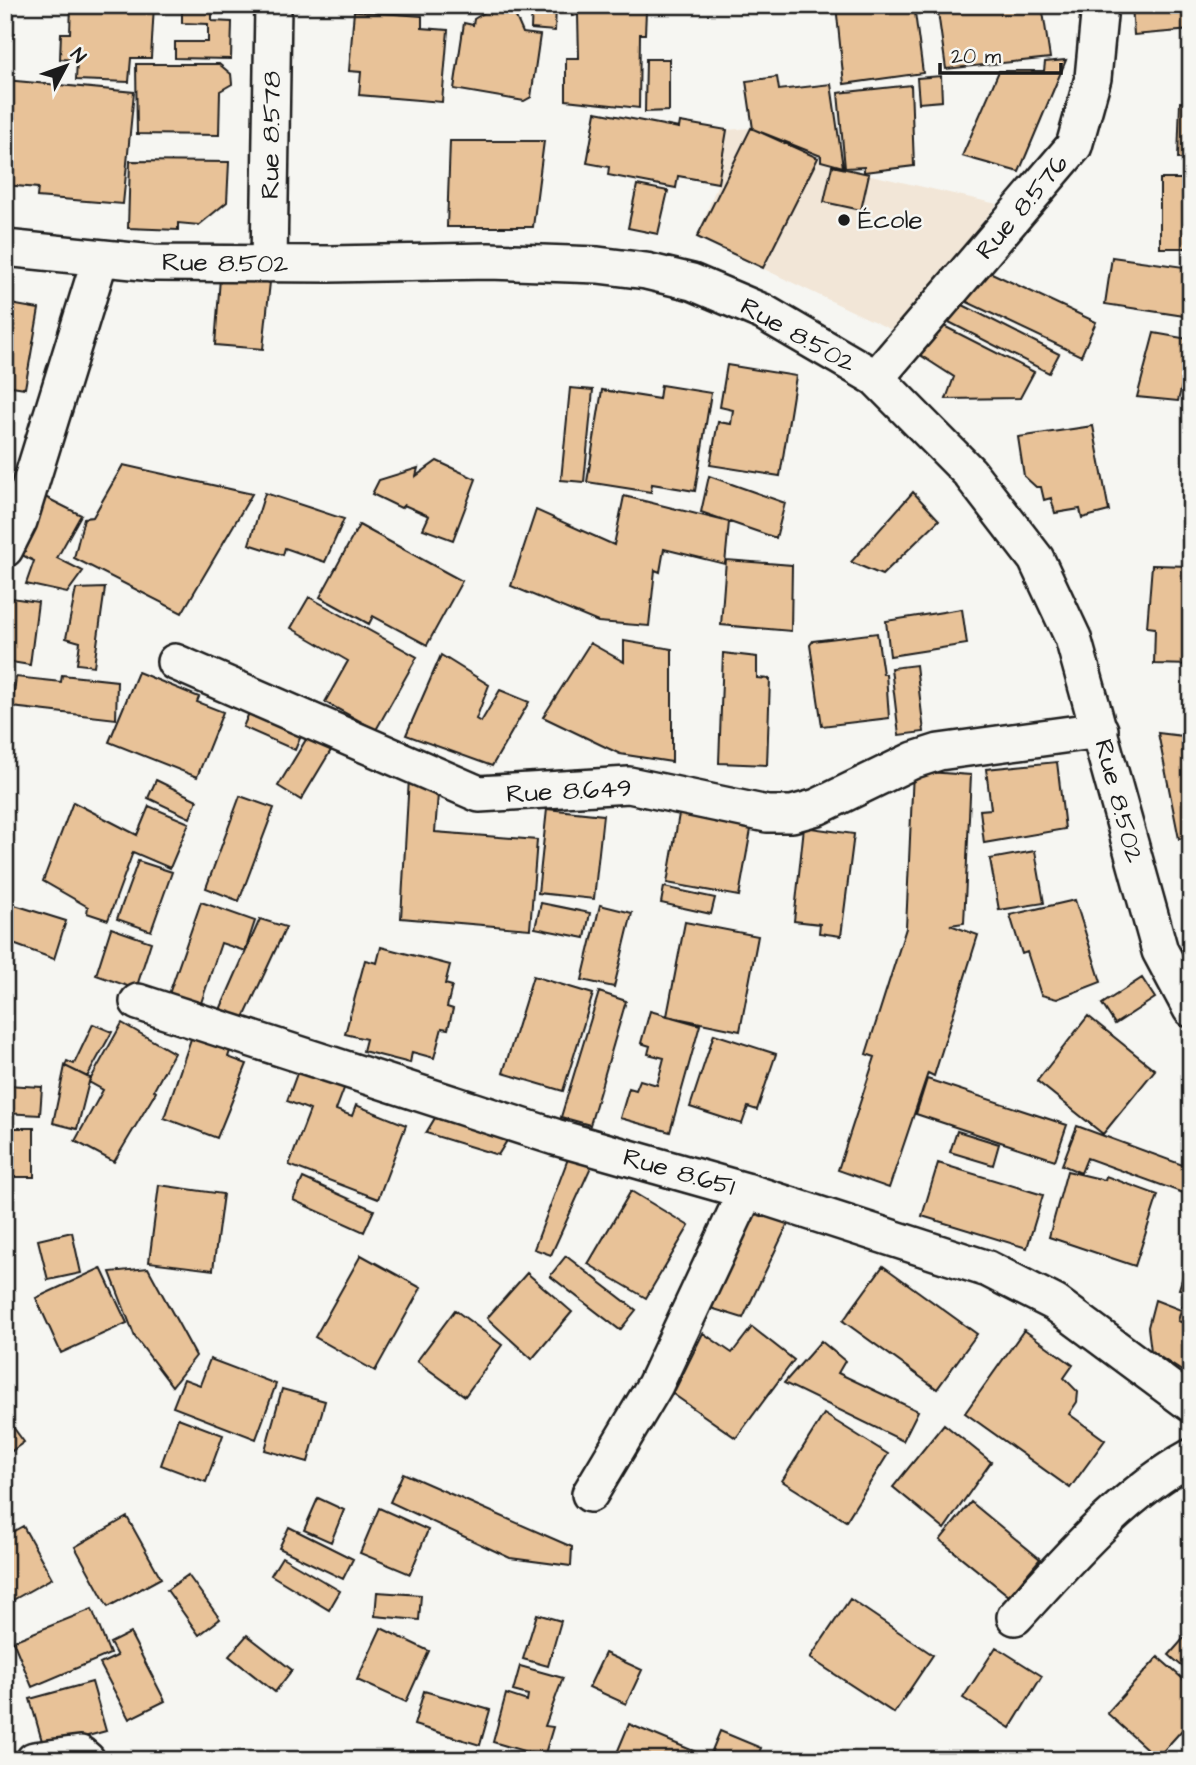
<svg xmlns="http://www.w3.org/2000/svg" width="1196" height="1765" viewBox="0 0 1196 1765" font-family="'Architects Daughter',sans-serif">
<style>
.built{fill:#f2e6d7}
.building{fill:#e8c298;stroke:#1c1c1c;stroke-width:2}
.lines{fill:none;stroke-linecap:round;stroke-linejoin:round}
.street-casing{stroke:#1c1c1c;stroke-width:40}
.street{stroke:#f6f6f2;stroke-width:35}
.poi-dot{fill:#1c1c1c;stroke:#f6f6f2;stroke-width:2.5}
.labels{text-anchor:middle;dominant-baseline:central;stroke-width:5;stroke-linejoin:round;paint-order:stroke}
.street-label{font-size:26px;fill:#1c1c1c;stroke:#f6f6f2}
.poi-label{font-size:26px;fill:#1c1c1c;stroke:#f6f6f2;text-anchor:start}
</style>
<rect width="100%" height="100%" fill="#f6f6f2"/>
<filter id="ink" filterUnits="userSpaceOnUse"><feTurbulence type="fractalNoise" baseFrequency=".0143" numOctaves="2"/><feDisplacementMap in="SourceGraphic" scale="14" xChannelSelector="R" yChannelSelector="G"/><feConvolveMatrix kernelMatrix="1 2 1 2 8 2 1 2 1" color-interpolation-filters="sRGB"/></filter>
<g filter="url(#ink)">
<path class="built" d="M751,128L832,166L997,204L896,332L697,237L718,183L727,130Z"/>
<path class="building" d="M71,5H154L151,58H131L129,82L76,80L77,60L60,59L61,33H70Z
M182,5H212V21L232,22L231,59L175,58V42H208V24L182,23Z
M532,5H556L555,31L531,29Z
M572,5H640V11H646L645,34H640L639,108L566,100V58H579L578,15L572,16Z
M836,5H914L923,73L844,84Z
M937,5H1042L1050,58L946,69Z
M1132,5H1191V30L1134,35Z
M504,9L516,17L523,33L540,35L531,97L524,101L454,89L464,23L473,25L474,19L487,11Z
M354,11L422,16V28L448,30L442,102L359,95L361,72L349,71Z
M646,59H669V111L645,112Z
M1066,60L1019,172L962,156L999,71H1044L1045,62Z
M136,64H219L231,74L232,84L220,91L219,135L137,134Z
M941,76L942,101L919,103L917,78Z
M777,77L779,90L831,84L843,167L821,161V156L753,129L746,81Z
M5,80L134,92L123,204L37,197L38,188L5,185Z
M911,85L914,166L864,172V167L845,168L838,93Z
M1180,102L1191,103V159H1178Z
M596,112L679,128L680,122L727,130L718,183L678,176L676,188L608,175L609,167L587,163Z
M751,128L818,158L763,268L697,237Z
M450,141H544L533,227H447Z
M130,161L229,162L227,202L199,225L178,223V230L128,228Z
M832,166L869,174L861,210L824,202Z
M1160,179H1191V248H1160Z
M637,185L668,191L658,234L628,228Z
M1112,257L1191,268V317L1105,304Z
M981,268L1096,322L1081,356L965,301Z
M220,278L270,282L263,349L215,345Z
M955,301L1059,354L1049,373L945,320Z
M5,303L39,309L25,388L5,385Z
M936,322L1034,372L1020,398L946,399L954,377L917,353Z
M1154,333L1188,339L1184,354H1190L1178,401L1137,397Z
M727,365L796,376L780,476L710,465L718,422L731,424L733,410L720,407Z
M661,385L711,393L695,491L652,484L651,492L587,482L602,390L659,399Z
M570,388L593,390L584,482L561,480Z
M1093,426L1109,511L1082,518L1080,509L1055,513L1051,498L1044,500L1041,487H1036L1024,476L1018,437Z
M437,461L476,479L453,540L423,529L429,516L404,505L401,508L372,494L379,480L418,468L416,476Z
M123,465L252,494L182,613L74,558L84,518L93,517Z
M709,476L785,503L776,538L701,512Z
M913,492L939,520L882,575L851,562Z
M265,493L344,519L325,562L285,548L283,555L249,544Z
M41,495L81,515L57,558L83,571L67,593L26,584L34,561L12,550Z
M624,496L729,522L725,564L664,549L660,572L655,570L649,626L598,622L511,586L536,510L614,545Z
M359,525L462,581L427,645L373,616L369,624L320,597Z
M726,560L792,565L791,631L721,625Z
M1152,565L1191,566V665L1154,664L1155,628L1147,627Z
M105,588L94,666L77,664L80,642L66,638L76,589Z
M5,597L38,602L30,665L5,661Z
M309,597L417,657L376,730L325,702L348,661L291,628Z
M962,609L967,644L890,656L886,621Z
M877,633L883,674H886L889,718L822,726L810,645L813,641Z
M624,641L672,649V762L620,754L543,717L590,643L624,662Z
M723,653L757,657V678L770,679L767,765L719,763Z
M441,655L489,685L476,719L481,722L500,690L529,702L492,766L406,735Z
M916,665L924,732L899,735L891,668Z
M138,672L199,697L197,702L223,712L197,777L109,742Z
M62,675L117,681L116,719L12,707L16,677L61,682Z
M254,701L306,724L295,750L243,727Z
M313,728L336,742L301,800L278,786Z
M1158,733L1191,737V835L1179,839Z
M1057,762L1065,829L984,843L980,810L991,809L986,769Z
M913,771L971,775L964,923L950,925L978,935L934,1076L928,1073L889,1188L838,1170L875,1057L866,1054L906,928Z
M409,778L439,781L435,832L537,840L530,929L401,918Z
M156,780L197,800L190,818L148,798Z
M240,796L274,808L239,901L206,888Z
M73,802L137,835L149,806L189,823L170,868L133,852L108,920L87,913L88,907L43,881Z
M547,809L603,815L594,899L538,893Z
M679,814L752,824L739,896L667,883Z
M804,827L854,834L841,936L819,933L820,924L794,921Z
M1035,851L1044,903L999,910L990,859Z
M138,861L172,872L151,931L117,919Z
M664,887L715,898L711,914L661,903Z
M1075,900L1101,982L1057,999L1041,995L1027,952L1022,954L1010,915Z
M5,902L66,921L54,959L5,941Z
M201,902L255,921L245,951L221,943L200,1006L169,994Z
M541,903L590,913L585,938L535,928Z
M600,905L632,913L614,987L582,980Z
M260,919L286,927L242,1022L219,1012Z
M685,922L758,936L740,1031L667,1016Z
M111,928L151,942L136,989L96,975Z
M381,947L450,965L445,984L452,986L447,1007L453,1009L448,1029L442,1028L434,1058L412,1052L410,1063L363,1051L366,1039L345,1034L365,960L377,963Z
M533,976L593,994L563,1091L503,1073Z
M1142,978L1155,998L1115,1024L1102,1004Z
M599,992L626,1001L590,1125L561,1117Z
M650,1011L700,1025L670,1132L620,1118L629,1088L636,1090L640,1080L657,1085L664,1058L648,1054L650,1046L641,1043Z
M1088,1016L1155,1070L1103,1134L1037,1081Z
M122,1023L174,1053L154,1090L156,1092L114,1162L75,1141L103,1090L89,1082Z
M93,1024L112,1032L87,1077L65,1066L67,1061L74,1064Z
M193,1033L231,1048L228,1057L247,1064L217,1138L164,1118Z
M714,1034L776,1054L757,1110L748,1107L742,1124L690,1107Z
M65,1066L90,1078L77,1129L53,1123Z
M299,1068L345,1086L336,1110L352,1116L356,1105L406,1125L378,1199L289,1165L310,1110L287,1101Z
M927,1079L1067,1125L1055,1160L916,1114Z
M5,1085L42,1087L40,1115L5,1113Z
M435,1118L508,1139L498,1155L426,1133Z
M1077,1126L1191,1168L1183,1193L1087,1158L1081,1173L1062,1165Z
M5,1128H34V1177H12L13,1208H5Z
M957,1131L999,1144L993,1165L950,1152Z
M569,1156L595,1158L551,1255L534,1249Z
M938,1163L1043,1195L1027,1248L922,1216Z
M1067,1171L1105,1180L1106,1176L1158,1195L1135,1266L1049,1237Z
M303,1178L374,1210L364,1232L293,1200Z
M159,1185L223,1194L213,1270L149,1262Z
M631,1191L689,1226L646,1298L588,1264Z
M752,1206L788,1224L743,1318L704,1306Z
M72,1232L81,1273L48,1280L38,1240Z
M1191,1250V1325L1178,1321L1187,1291L1179,1289Z
M361,1255L421,1288L375,1371L315,1337Z
M566,1256L636,1310L620,1330L550,1276Z
M883,1266L977,1334L937,1389L843,1321Z
M101,1268L127,1323L61,1353L36,1298Z
M148,1268L196,1356L172,1386L135,1337L110,1272Z
M527,1273L572,1312L532,1359L487,1318Z
M1155,1300L1181,1310L1178,1321L1191,1325V1377L1151,1351L1148,1327Z
M455,1310L502,1345L465,1396L417,1361Z
M752,1327L794,1360L736,1438L673,1394L703,1333L732,1353Z
M1024,1330L1073,1365L1064,1378L1078,1392L1077,1402L1069,1414L1105,1440L1070,1488L965,1413Z
M821,1341L845,1361L838,1373L918,1411L903,1441L784,1383Z
M210,1359L276,1384L256,1439L173,1407L184,1379L200,1385Z
M282,1389L325,1401L308,1462L265,1450Z
M824,1414L888,1454L846,1521L782,1481Z
M5,1416L24,1442L5,1456Z
M178,1418L223,1435L206,1482L161,1465Z
M944,1424L991,1462L944,1529L893,1487Z
M403,1473L572,1547L571,1566L510,1558L390,1502Z
M318,1498L344,1510L331,1542L304,1530Z
M971,1502L1040,1559L1009,1596L940,1540Z
M379,1508L428,1530L410,1574L360,1553Z
M127,1517L161,1578L108,1607L75,1547Z
M23,1526L52,1578L13,1600L5,1586V1536Z
M289,1527L353,1559L343,1579L279,1548Z
M282,1557L340,1591L329,1610L271,1575Z
M188,1575L220,1619L199,1635L167,1590Z
M377,1592L421,1595L419,1620L375,1616Z
M850,1599L933,1655L894,1713L810,1658Z
M92,1609L110,1654L32,1687L13,1641Z
M537,1614L561,1621L548,1666L523,1659Z
M381,1628L429,1651L406,1702L357,1680Z
M1191,1630V1674L1169,1655Z
M130,1633L165,1701L129,1719L100,1664L117,1656L110,1643Z
M247,1635L292,1670L275,1692L229,1656Z
M996,1647L1042,1676L1010,1728L963,1698Z
M605,1653L642,1670L626,1704L589,1687Z
M1158,1657L1191,1686V1720L1157,1758L1107,1713Z
M520,1666L563,1678L545,1726L553,1727L544,1757L493,1742L506,1694L527,1701L528,1695L513,1691Z
M92,1682L106,1731L44,1748L30,1699Z
M424,1691L490,1710L480,1745L414,1725Z
M629,1724L715,1760H614Z
M720,1731L761,1748L756,1760H728L711,1753Z"/>
<g class="lines">
<defs>
<path id="street" d="M5,248L153,263L330,264L489,261L598,265L646,271L692,282L763,312L876,378L969,472L1036,559L1073,638L1160,951L1191,1009
M269,264L273,5
M876,378L1074,146L1093,78L1100,5
M5,549L19,521L100,259
M175,662L479,794L629,785L767,814H792L817,807L914,760L939,752L1100,730
M138,1002L555,1137L746,1191L988,1269L1055,1303L1191,1404
M590,1494L655,1385L746,1191
M1015,1617C1068,1559 1122,1495 1191,1457
M34,1760L80,1754L87,1760"/>
</defs>
<use href="#street" class="street-casing"/>
<use href="#street" class="street"/>
</g>
</g>
<circle class="poi-dot" cx="844" cy="220" r="7"/>
<g class="labels">
<g class="street-label">
<text transform="translate(271 135) rotate(-89)">Rue 8.578</text>
<text transform="translate(1022 207) rotate(-50)">Rue 8.576</text>
<text transform="translate(225 263) rotate(1)">Rue 8.502</text>
<text transform="translate(798 335) rotate(29)">Rue 8.502</text>
<text transform="translate(569 791) rotate(-3)">Rue 8.649</text>
<text transform="translate(1119 801) rotate(75)">Rue 8.502</text>
<text transform="translate(679 1172) rotate(16)">Rue 8.651</text>
</g>
<g class="poi-label">
<text x="858" y="220">École</text>
</g>
</g>
<rect width="1196" height="1765" fill="none" stroke="#f6f6f2" stroke-width="28"/>
<rect x="14" y="14" width="1168" height="1737" fill="none" stroke="#1c1c1c" stroke-width="2.5" filter="url(#ink)"/>
<g transform="translate(66 66) rotate(49)" stroke="#f6f6f2" stroke-width="5" paint-order="stroke">
<path d="M0-5L12 26L0 18L-12 26Z" fill="#1c1c1c"/>
<text y="-10" font-size="19" font-weight="bold" text-anchor="middle" fill="#1c1c1c">N</text>
</g>
<path d="M940 63v10h121v-10" fill="none" stroke="#1c1c1c" stroke-width="3.5"/>
<text x="951" y="63" font-size="21" fill="#1c1c1c" stroke="#f6f6f2" stroke-width="5" paint-order="stroke">20 m</text>
</svg>
